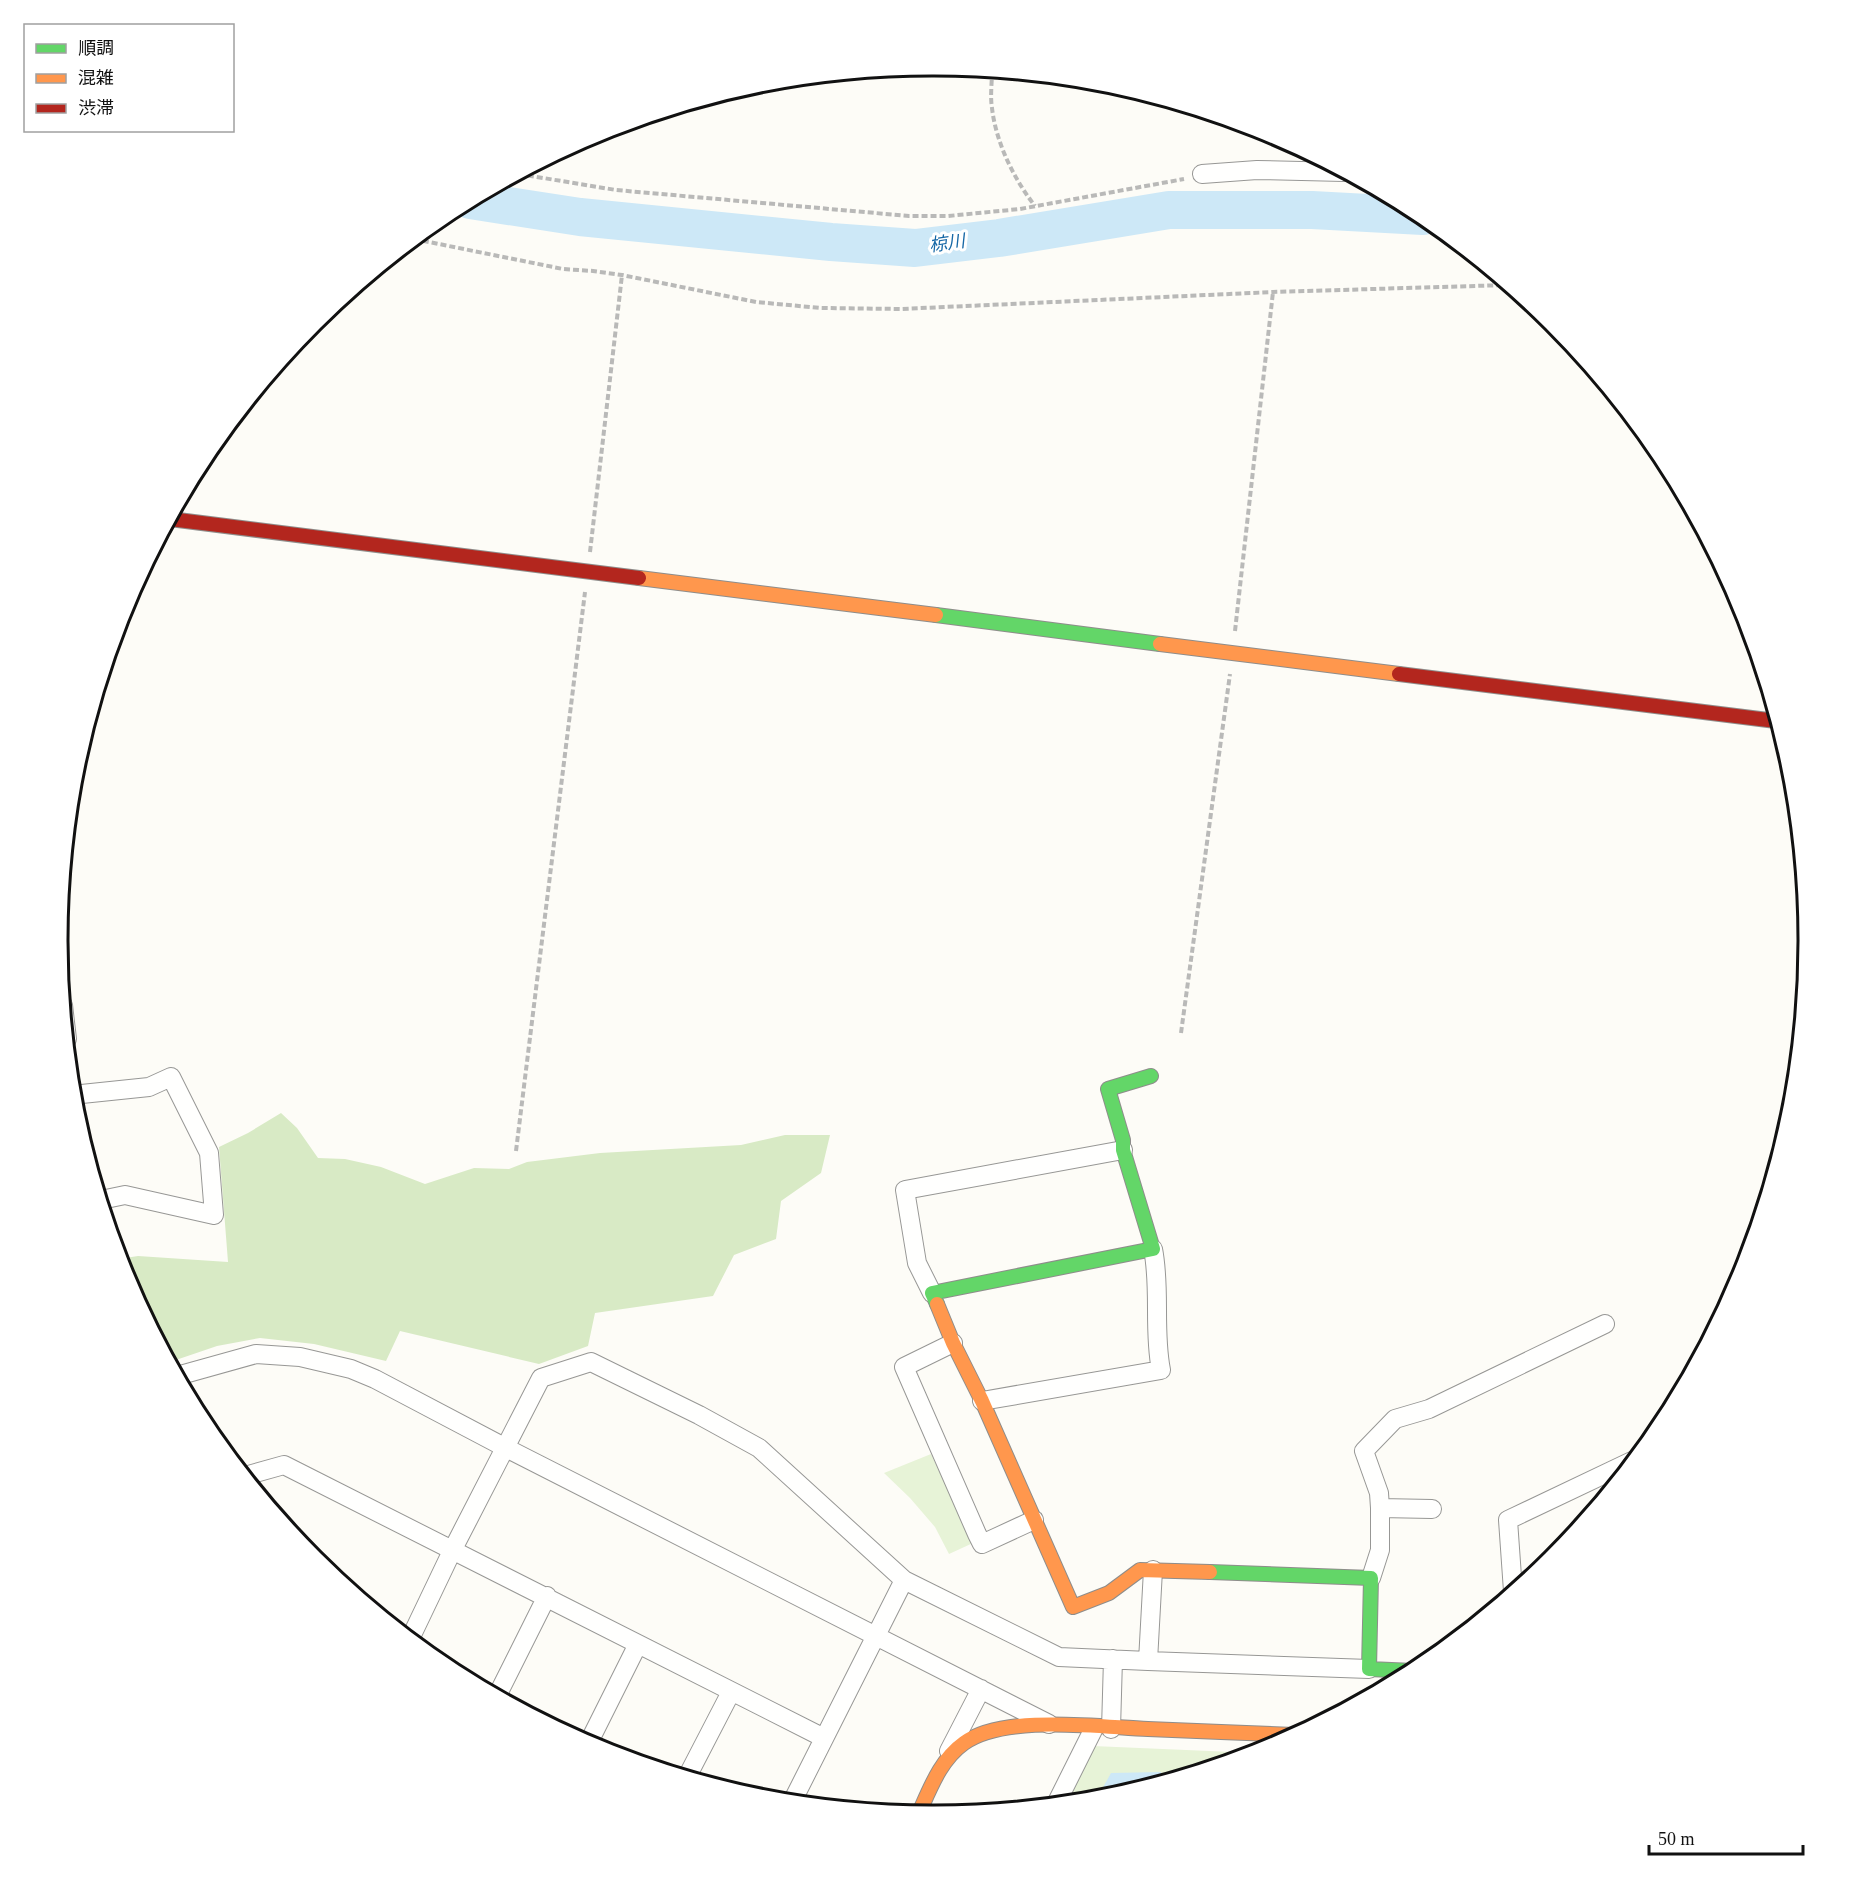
<svg xmlns="http://www.w3.org/2000/svg" width="1865" height="1881" viewBox="0 0 1865 1881" font-family="'Times New Roman','Noto Sans JP',serif">
<style>
.green{fill:#e7f3d7}
.forest{fill:#d8eac5}
.water{fill:#cde8f7}
.lines{fill:none;stroke-linecap:round;stroke-linejoin:round}
.river{stroke:#cde8f7;stroke-width:38}
.street-casing{stroke:#979795;stroke-width:20}
.fast-casing{stroke:#8e8d8b;stroke-width:16}
.slow-casing{stroke:#8e8d8b;stroke-width:16}
.jam-casing{stroke:#8e8d8b;stroke-width:16}
.path{stroke:#b9b9b8;stroke-width:4;stroke-dasharray:6 3;stroke-linecap:butt}
.street{stroke:#fffffe;stroke-width:18}
.fast{stroke:#63d668;stroke-width:14}
.slow{stroke:#ff974d;stroke-width:14}
.jam{stroke:#b3261e;stroke-width:14}
.labels{text-anchor:middle;dominant-baseline:central;stroke-width:6;stroke-linejoin:round;paint-order:stroke}
.water-label{font-size:18px;font-style:italic;fill:#1768a6;stroke:#fff}
.rim{fill:none;stroke:#111;stroke-width:3}
</style>
<rect width="100%" height="100%" fill="#fdfcf7"/>
<path class="green" d="M931,1454L973,1543L949,1554L935,1527L910,1498L884,1473Z
M1093,1746L1256,1753L1103,1799L1064,1803Z"/>
<path class="forest" d="M281,1113L297,1128L318,1158L345,1159L381,1167L425,1184L474,1168L509,1169L527,1162L600,1153L741,1145L785,1135H830L821,1173L781,1201L776,1239L734,1255L713,1296L595,1313L588,1346L539,1364L400,1331L386,1361L314,1344L260,1338L217,1346L170,1362L124,1275L119,1259L138,1256L228,1262L219,1147L248,1133Z"/>
<path class="water" d="M1161,1772V1782L1096,1800L1111,1773Z"/>
<g class="lines">
<path class="river" d="M470,200L580,217L831,242L915,248L999,238L1169,210H1312L1423,216"/>
<defs>
<path id="street" d="M1202,174L1257,170L1344,172
M63,1005L67,1039
M72,1095L149,1087L171,1077L209,1153L214,1215L125,1195L101,1200
M932,1293L917,1263L905,1190L1123,1150
M953,1343L904,1367L977,1534L982,1544L1034,1520
M177,1376L256,1354L300,1357L351,1369L375,1379L506,1448L1049,1724
M982,1401L1161,1370C1153,1330 1161,1289 1153,1249
M245,1476L284,1465L824,1738
M1380,1508L1432,1509
M1371,1578L1380,1550V1508L1379,1493L1364,1451L1395,1419L1429,1409L1605,1324
M1513,1591L1508,1520L1632,1461
M410,1639L453,1549L541,1378L591,1362L699,1415L759,1448L904,1580
M1148,1661L1369,1669
M497,1696L547,1596
M1111,1729L1113,1659
M588,1744L638,1644
M949,1751L981,1689
M687,1777L731,1692
M792,1802L904,1580L1059,1657L1148,1661L1153,1570
M1056,1804L1094,1728"/>
<path id="fast" d="M936,615L1160,644
M937,1304L932,1293L1153,1249L1123,1150V1140L1108,1089L1151,1076
M1210,1572L1371,1578L1369,1669L1414,1671"/>
<path id="slow" d="M639,578L936,615
M1160,644L1399,674
M937,1304L953,1343L982,1401L1073,1607L1109,1593L1140,1570L1210,1572
M918,1815C930,1789 940,1760 964,1743C1004,1714 1099,1727 1148,1729C1197,1731 1245,1733 1294,1735"/>
<path id="jam" d="M170,519L639,578
M1399,674L1776,721"/>
</defs>
<use href="#street" class="street-casing"/>
<use href="#fast" class="fast-casing"/>
<use href="#slow" class="slow-casing"/>
<use href="#jam" class="jam-casing"/>
<path class="path" d="M992,71C992,83 990,96 992,108C996,143 1014,179 1035,206
M519,174L616,190L909,216H948L1020,209L1184,179
M414,239L563,269L593,271L622,275L756,302L821,308L901,309L1273,292L1507,285
M590,552L622,275
M1235,631L1273,292
M1181,1033L1230,674
M516,1151L585,592"/>
<use href="#street" class="street"/>
<use href="#fast" class="fast"/>
<use href="#slow" class="slow"/>
<use href="#jam" class="jam"/>
</g>
<g class="labels">
<g class="water-label">
<text transform="translate(947 243) rotate(-8)">椋川</text>
</g>
</g>
<path d="M0 0H1865V1881H0ZM932 76H934A864 864 0 0 1 1798 940V941A864 864 0 0 1 934 1805H932A864 864 0 0 1 68 941V940A864 864 0 0 1 932 76Z" fill="#fff" fill-rule="evenodd"/>
<path class="rim" d="M932 76H934A864 864 0 0 1 1798 940V941A864 864 0 0 1 934 1805H932A864 864 0 0 1 68 941V940A864 864 0 0 1 932 76Z"/>
<rect x="24" y="24" width="210" height="108" fill="#ffffff" stroke="#a0a0a0" stroke-width="1.5"/>
<rect x="36" y="44" width="30" height="9" fill="#63d668" stroke="#a0a0a0" stroke-width="1.5"/>
<text x="78" y="54" font-size="18" fill="#111111">順調</text>
<rect x="36" y="74" width="30" height="9" fill="#ff974d" stroke="#a0a0a0" stroke-width="1.5"/>
<text x="78" y="84" font-size="18" fill="#111111">混雑</text>
<rect x="36" y="104" width="30" height="9" fill="#b3261e" stroke="#a0a0a0" stroke-width="1.5"/>
<text x="78" y="114" font-size="18" fill="#111111">渋滞</text>
<path d="M1649 1845v9h154v-9" fill="none" stroke="#111111" stroke-width="3"/>
<text x="1658" y="1845" font-size="18" fill="#111111" stroke="#ffffff" stroke-width="4.5" paint-order="stroke">50 m</text>
</svg>
